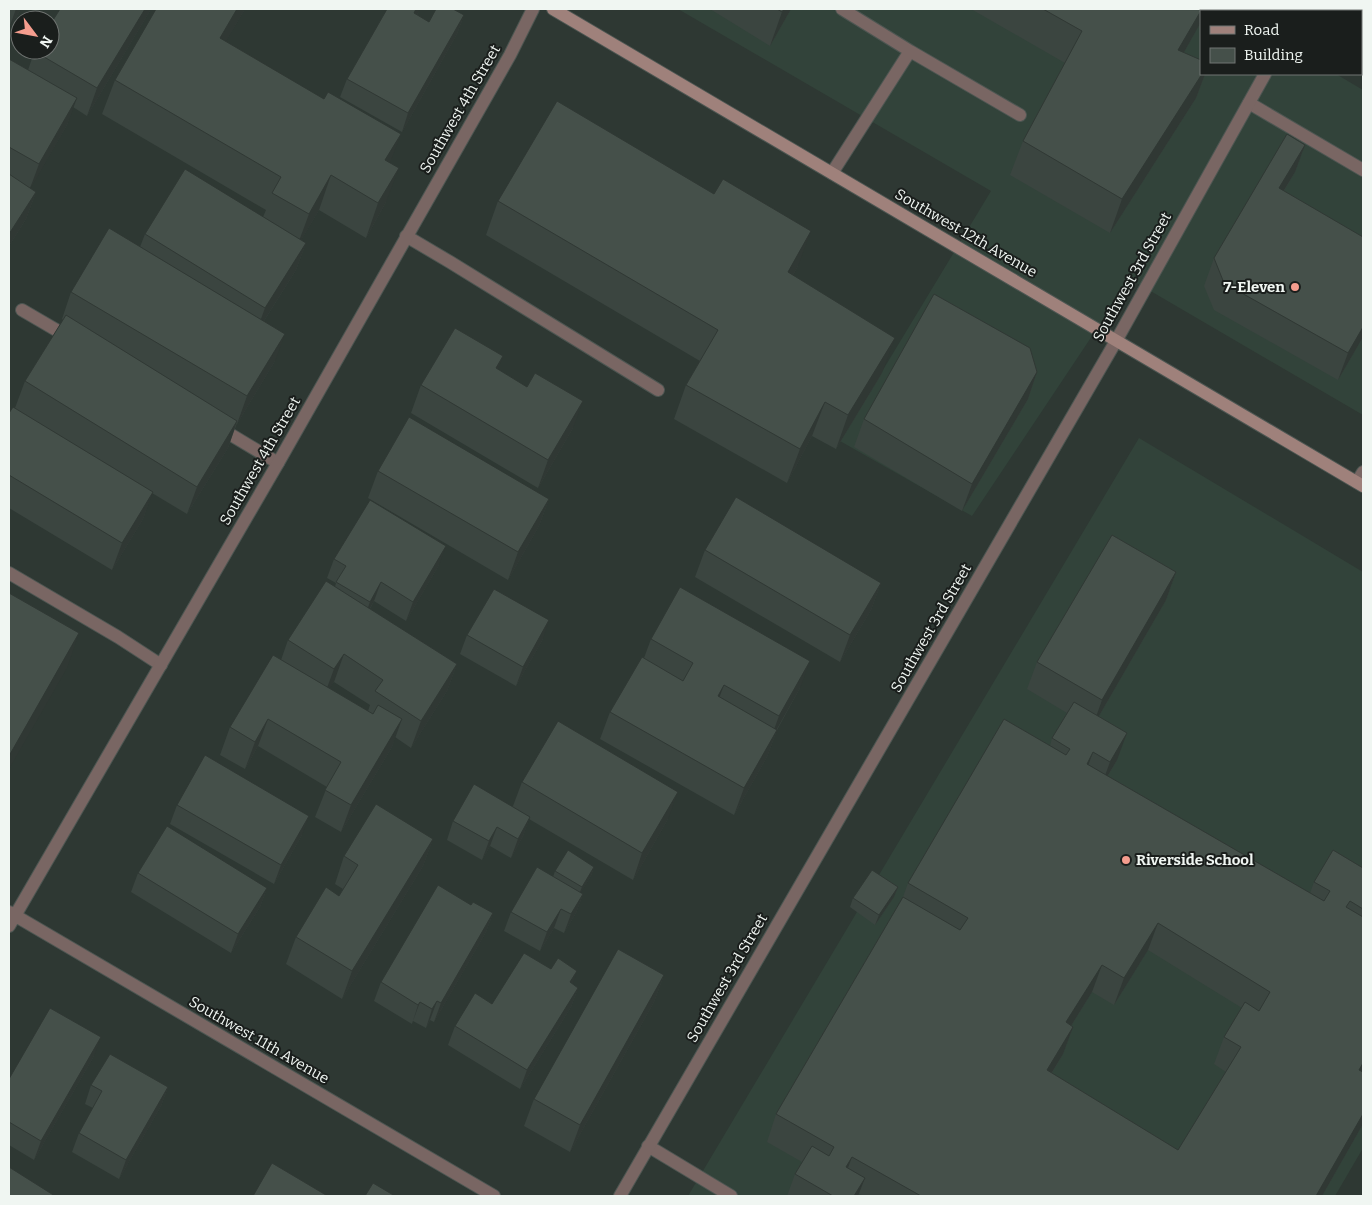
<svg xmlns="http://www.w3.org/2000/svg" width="1372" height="1205" viewBox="0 0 1372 1205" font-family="Bitter,serif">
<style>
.built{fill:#32433a}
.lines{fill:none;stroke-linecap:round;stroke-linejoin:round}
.lane-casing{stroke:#4d5652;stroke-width:14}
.street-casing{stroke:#4d5652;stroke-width:14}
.secondary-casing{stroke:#4d5652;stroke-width:14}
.lane{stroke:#796663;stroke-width:12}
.street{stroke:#796663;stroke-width:12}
.secondary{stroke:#9f817b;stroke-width:12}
.wall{fill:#3b4540;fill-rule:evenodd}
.shaded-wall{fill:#303834}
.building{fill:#45504a;stroke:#303834;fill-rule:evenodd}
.poi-dot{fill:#f59d8e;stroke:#1a1e1c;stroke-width:2}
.labels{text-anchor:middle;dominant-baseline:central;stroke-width:4;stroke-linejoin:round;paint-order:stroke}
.street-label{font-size:15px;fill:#f0f6f2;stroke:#1a1e1c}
.poi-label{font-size:15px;font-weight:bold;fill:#f0f6f2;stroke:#1a1e1c;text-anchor:end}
</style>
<rect width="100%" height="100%" fill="#2e3833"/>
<path class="built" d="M678,9H1250L1249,11H1201V74H1336L1363,90V415L1130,279L972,516L840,441L991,191Z
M1139,438L1363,572V1148L1335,1196H688Z"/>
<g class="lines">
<defs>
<path id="lane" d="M842,9L910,51
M1249,103L1363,170
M832,173L910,51L1020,115
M406,236L450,262L658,390
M22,310L70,338
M218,427L278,463
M1357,482L1363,472
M9,573L118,637L161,665
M648,1146L731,1196"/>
<path id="street" d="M1302,11L1303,9
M9,912L494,1196
M9,926L278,463L510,55L533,9
M620,1196L1116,341L1265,74"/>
<path id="secondary" d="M553,9L1363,486"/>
</defs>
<use href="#lane" class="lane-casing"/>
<use href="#street" class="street-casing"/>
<use href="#secondary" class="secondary-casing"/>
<use href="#lane" class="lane"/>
<use href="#street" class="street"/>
<use href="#secondary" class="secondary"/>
</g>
<path class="wall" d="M9,9H21L9,28Z
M60,9H151L87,116L73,107L67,125L30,188L36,192L26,219L9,246V59L28,70L35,50Z
M245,9L225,42L390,163L386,202L366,238L319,210L301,240L306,243L296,270L264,321L275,361L237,424V423L228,448L187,514L152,493L143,519L112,570L9,508V413L15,408L25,381L63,320L62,319L71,292L140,247L145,234L263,217L266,210L102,114L115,80Z
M710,9H791L770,46Z
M971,9H1207L1201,11V22L1184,52L1201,74H1205L1196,98L1110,233L1010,175L1023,141L1065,63Z
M419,12L417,15L429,22L464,15L457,34L402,132L340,97L347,79Z
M1305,145L1295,172L1284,191L1363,337L1338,380L1214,310L1204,286L1214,258Z
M498,201L798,266L793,275L882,373L836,449L812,436L787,483L674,419L686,385L700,361L486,235Z
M498,369L573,428L538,488L411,413L421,385Z
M1037,372L1028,399L962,511L854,447L864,419Z
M378,471L549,499L539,526L508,580L368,498Z
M705,550L881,583L871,610L840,662L695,577Z
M334,559L439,565L406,621L374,601L370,609L457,664L447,691L411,748L395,737L392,747L341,832L315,817L327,787L258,746L245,769L220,755L230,727L281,660L288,640L335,587L336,583L327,578ZM334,682L370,705L368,711L329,688Z
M1176,572L1166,600L1099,716L1117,760L1108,776L1310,893L1314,882L1363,868V1124L1322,1196H864L859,1194L858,1196H787L795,1174L802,1162L767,1142L776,1114L903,897L908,883L1050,746L1052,738L1067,713L1027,689L1037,662ZM1148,950L1242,1008L1224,1037L1214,1064L1226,1072L1178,1150L1052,1073L1063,1054L1073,1027L1071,1026L1092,992L1114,1005Z
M467,635L543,639L516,686L460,654Z
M651,639L800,688L777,730L767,757L734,815L600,739L610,712L644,658Z
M522,782L668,819L633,880L529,819L523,836L511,858L490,846L482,860L447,840L453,821L513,806Z
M177,805L302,835L274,884L170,824Z
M433,839L423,866L342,999L286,964L296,937L339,896L343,889L335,884L344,856Z
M594,867L591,876L580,893L583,894L576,913L564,933L554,928L540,951L504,931L511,912L553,877L555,871Z
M138,873L267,888L260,907L231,953L131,892Z
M898,887L894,897L875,925L850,907L853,898Z
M471,905L493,913L486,932L434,1022L430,1020L426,1028L413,1021L412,1024L374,1001L381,982Z
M664,975L654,1002L570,1152L524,1126L534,1099Z
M573,984L578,988L571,1007L520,1089L448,1045L455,1026L492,1004Z
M94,1056L34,1160L9,1145V1079Z
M91,1085L168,1087L161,1106L119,1179L72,1152L79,1133L93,1108L85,1104Z"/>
<path class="shaded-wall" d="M16,9H21L9,28Z
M145,9H151L87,116L97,88Z
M237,9H245L207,73L220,38Z
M416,9H420L407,32L414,13Z
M784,9H791L770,46L782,12Z
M1202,9H1207V11H1201V22L1166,84L1178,50Z
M464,15L457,34L402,132L408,113Z
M1202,74H1205L1196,98L1110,233L1122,199Z
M77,98L67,125L29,191L39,164Z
M401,134L388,168L385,160Z
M1305,145L1295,172L1269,215L1279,188Z
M399,168L386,202L366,238L378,203Z
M331,175L319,210L296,249L309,214Z
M36,192L26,219L9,246V234Z
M811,231L798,266L775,307L788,272Z
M306,243L296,270L255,335L265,308Z
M1363,327V337L1338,380L1348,353Z
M285,334L275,361L237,424L247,396Z
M895,338L882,373L836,449L848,415Z
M503,356L493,383L496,368Z
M1037,372L1028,399L962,511L972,484Z
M583,401L573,428L538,488L548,460Z
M825,402L812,436L787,483L800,449Z
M237,421L228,448L187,514L197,487Z
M153,492L143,519L112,570L122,543Z
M549,499L539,526L508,580L518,552Z
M446,546L439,565L406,621L413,602Z
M1176,572L1166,600L1092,728L1102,700Z
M381,582L374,601L363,621L370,602Z
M881,583L871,610L840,662L850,635Z
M549,620L543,639L516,686L523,667Z
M79,633L67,668L9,769V756Z
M344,654L334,682L324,696L334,669Z
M810,661L800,688L769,743L779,716Z
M457,664L447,691L411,748L421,721Z
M724,685L714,712L718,696Z
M268,719L258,746L245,769L255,742Z
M402,719L392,747L341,832L351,805Z
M777,730L767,757L734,815L744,788Z
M1127,733L1117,760L1100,789L1110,762Z
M1093,752L1083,780L1087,764Z
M678,792L668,819L633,880L642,853Z
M309,816L302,835L274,884L281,865Z
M530,817L523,836L511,858L518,839Z
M497,827L490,846L482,860L489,841Z
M433,839L423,866L342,999L352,971Z
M594,867L591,876L578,897L582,887Z
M898,887L894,897L875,925L879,915Z
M267,888L260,907L231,953L238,934Z
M583,894L576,913L564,933L571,914Z
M561,909L554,928L540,951L547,932Z
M493,913L486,932L434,1022L441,1003Z
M1158,923L1148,950L1114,1005L1124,978Z
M1102,965L1092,992L1056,1050L1066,1022Z
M577,971L571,990L570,982Z
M664,975L654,1002L570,1152L580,1125Z
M578,988L571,1007L520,1089L527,1070Z
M437,1001L430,1020L426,1028L432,1009Z
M420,1002L413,1021L412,1024L418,1005Z
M1073,1027L1063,1054L1037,1097L1047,1070Z
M101,1037L94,1056L34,1160L41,1141Z
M1363,1063V1073L1359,1070Z
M168,1087L161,1106L119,1179L126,1160Z
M1363,1114V1124L1322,1196H1316Z
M852,1157L842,1184L846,1167Z
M865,1178L858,1196H854Z"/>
<path class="building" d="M60,9H145L97,88L34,51L35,50H50V25Z
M156,9H237L220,38L324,99L328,92L401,134L385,160L399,168L378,203L331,175L309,214L272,193L281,177L115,80Z
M387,9H416L414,13L429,22L436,9H453L464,15L408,113L347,79Z
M777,9H784L782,12Z
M1043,9H1202L1178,50L1201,60V74H1202L1122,199L1023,141L1082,31Z
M9,59L77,98L39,164L9,147Z
M557,101L714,194L723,179L811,231L788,272L895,338L848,415L825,402L800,449L686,385L718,330L498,201Z
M1287,134L1305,145L1279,188L1363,237V327L1348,353L1224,283L1214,258Z
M185,169L306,243L265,308L145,234Z
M9,174L36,192L9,234Z
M109,228L285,334L247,396L71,292Z
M934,294L1030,348L1037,372L972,484L864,419Z
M66,315L237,421L197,487L25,381Z
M455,328L503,356L496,368L527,387L535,373L583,401L548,460L421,385Z
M13,407L153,492L122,543L9,475V413Z
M409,417L549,499L518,552L378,471Z
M736,497L881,583L850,635L705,550Z
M370,500L446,546L413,602L381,582L370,602L336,582L346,566L334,559Z
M1112,535L1176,572L1102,700L1037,662Z
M326,581L457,664L421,721L375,691L383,680L344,654L334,669L288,640Z
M680,587L810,661L779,716L724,685L718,696L777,730L744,788L610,712L642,657L683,681L693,663L651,639Z
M494,589L549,620L523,667L467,635Z
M9,593L79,633L9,756Z
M273,655L373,714L378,705L402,719L351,805L325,790L341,762L268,719L255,742L230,727Z
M1074,702L1127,733L1110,762L1093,752L1087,764L1324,901L1330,891L1314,882L1333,850L1363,868V909L1350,901L1346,907L1363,917V1063L1359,1070L1363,1072V1114L1316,1196H921L852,1157L846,1167L865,1178L854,1196H833L795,1174L812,1146L829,1156L834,1147L776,1114L903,897L960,930L968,918L908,883L1004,719L1066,755L1070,749L1052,738ZM1158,923L1270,992L1259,1011L1245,1002L1224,1037L1241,1047L1178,1150L1047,1070L1073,1027L1066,1022L1102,965L1124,978Z
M558,721L678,792L642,853L522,782Z
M205,755L309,816L281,865L177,805Z
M474,784L530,817L518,839L497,827L489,841L453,821Z
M376,804L433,839L352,971L296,937L326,887L339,896L358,865L344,856Z
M167,826L267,888L238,934L138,873Z
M568,850L594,867L582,887L555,871Z
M537,867L583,894L571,914L561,909L547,932L511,912Z
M872,870L898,887L879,915L853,898Z
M438,885L471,905L473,902L493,913L441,1003L437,1001L432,1009L420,1002L418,1005L381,982Z
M618,949L664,975L580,1125L534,1099Z
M524,953L551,969L558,958L577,971L570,982L578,988L527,1070L455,1026L475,993L492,1004Z
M50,1008L101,1037L41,1141L9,1122V1079Z
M110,1054L168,1087L126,1160L79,1133L102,1091L91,1085Z
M272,1163L326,1195L325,1196H253Z
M9,1167L55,1196H9Z
M373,1183L395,1196H365Z"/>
<g class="poi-dot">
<circle cx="1295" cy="287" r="5"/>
<circle cx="1126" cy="860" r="5"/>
</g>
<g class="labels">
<g class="street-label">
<text transform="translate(460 109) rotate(-60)">Southwest 4th Street</text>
<text transform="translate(966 233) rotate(30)">Southwest 12th Avenue</text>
<text transform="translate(1132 277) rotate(-61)">Southwest 3rd Street</text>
<text transform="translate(260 461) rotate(-60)">Southwest 4th Street</text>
<text transform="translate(931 628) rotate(-60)">Southwest 3rd Street</text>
<text transform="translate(727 978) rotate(-60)">Southwest 3rd Street</text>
<text transform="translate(259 1040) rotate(30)">Southwest 11th Avenue</text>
</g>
<g class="poi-label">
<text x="1285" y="287">7-Eleven</text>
<text x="1136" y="860" text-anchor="start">Riverside School</text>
</g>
</g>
<rect width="1372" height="1205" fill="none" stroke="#f0f6f2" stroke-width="20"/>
<rect x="1200" y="10" width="162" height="65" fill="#1a1e1c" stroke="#707472"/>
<rect x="1210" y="26" width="25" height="8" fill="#9f817b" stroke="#707472"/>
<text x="1244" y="35" font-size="15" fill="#f0f6f2">Road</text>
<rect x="1210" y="48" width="25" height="15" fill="#45504a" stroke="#707472"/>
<text x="1244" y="60" font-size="15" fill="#f0f6f2">Building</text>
<g transform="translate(35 35) rotate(122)"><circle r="24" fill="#1a1e1c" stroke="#707472"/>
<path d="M0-4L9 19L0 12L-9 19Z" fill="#f59d8e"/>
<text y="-8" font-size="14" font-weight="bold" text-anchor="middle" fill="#f0f6f2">N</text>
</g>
</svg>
